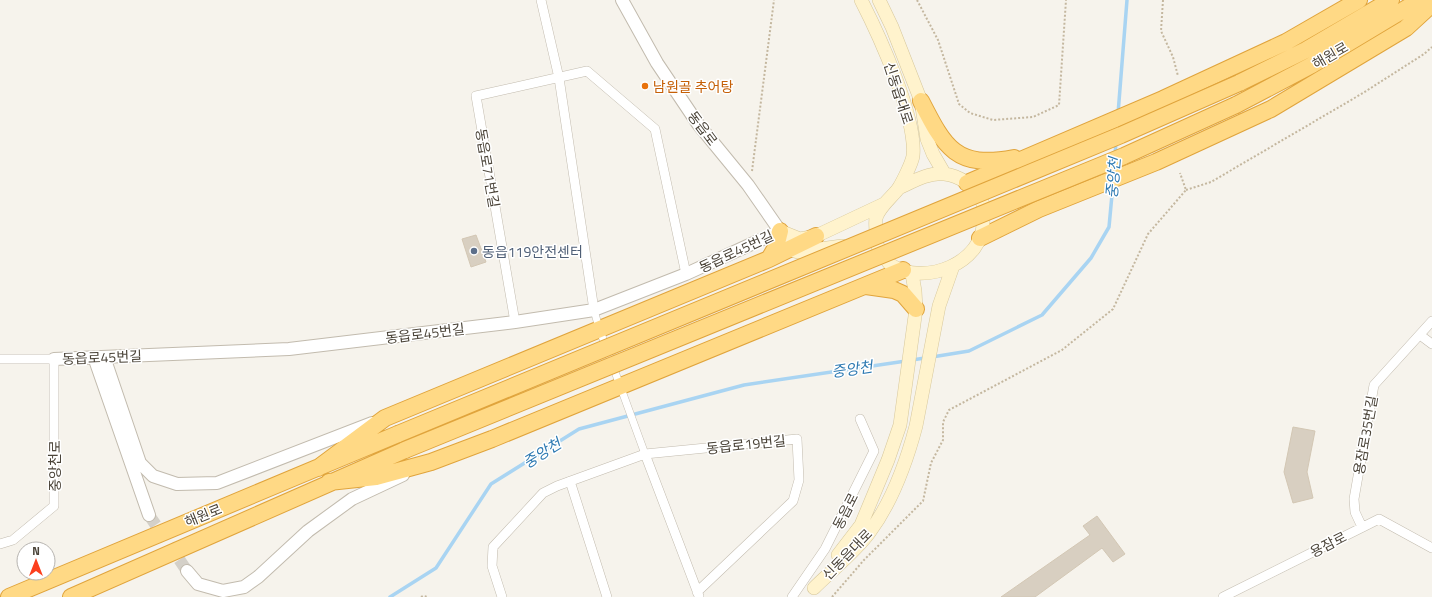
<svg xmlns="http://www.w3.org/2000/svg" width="1432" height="597" viewBox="0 0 1432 597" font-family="'Titillium Web','Noto Sans KR',sans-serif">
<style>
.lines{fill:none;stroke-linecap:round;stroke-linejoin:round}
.stream{stroke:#a9d4f2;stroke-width:3.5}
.building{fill:#d8cfc1;stroke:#d3c7b4}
.tertiary-tunnel{stroke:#d4d0c8;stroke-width:12;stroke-dasharray:12 6;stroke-linecap:butt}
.pedestrian-casing{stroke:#c2bbae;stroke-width:8}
.minor-casing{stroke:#c2bbae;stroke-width:10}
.tertiary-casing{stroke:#c2bbae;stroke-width:14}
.secondary-casing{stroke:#d6c79b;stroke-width:14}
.trunk-casing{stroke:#e0a43c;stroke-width:18}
.path{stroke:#c4b79f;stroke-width:2;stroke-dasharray:2 2;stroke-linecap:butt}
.pedestrian{stroke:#fff;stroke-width:7}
.minor{stroke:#fff;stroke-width:9}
.tertiary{stroke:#fff;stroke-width:12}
.secondary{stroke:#fff3cd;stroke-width:13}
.trunk{stroke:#ffd985;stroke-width:16}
.trunk-bridge-casing{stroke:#e0a43c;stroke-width:18;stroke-linecap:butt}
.trunk-bridge{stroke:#ffd985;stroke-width:16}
.food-dot{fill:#e8710a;stroke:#fff;stroke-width:1.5}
.service-dot{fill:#5c6f8a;stroke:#fff;stroke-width:1.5}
.labels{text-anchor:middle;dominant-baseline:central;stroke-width:3;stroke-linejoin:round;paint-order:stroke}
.street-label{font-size:14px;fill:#4b4439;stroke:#fff}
.food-label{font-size:14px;fill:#c56008;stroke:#fff;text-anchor:start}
.service-label{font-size:14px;fill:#4e5e75;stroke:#fff;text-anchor:start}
.water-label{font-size:15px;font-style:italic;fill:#2e7ab2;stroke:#fff}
</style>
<rect width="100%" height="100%" fill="#f6f3ec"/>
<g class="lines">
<path class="stream" d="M1118,114L1127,0
M1115,155L1116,142
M932,357L969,351L1042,315L1091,258L1109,227L1113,184
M912,360L925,358
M390,597L436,568L491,484L579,429L744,385L906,361"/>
</g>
<path class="building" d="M476,235L486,262L471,267L462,239Z
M1293,427L1315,431L1307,472L1313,498L1293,503L1284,472Z
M1097,516L1125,554L1113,562L1102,548L1035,597H1001L1090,535L1083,526Z"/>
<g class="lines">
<path class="tertiary-tunnel" d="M149,515L187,571"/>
<defs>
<path id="pedestrian" d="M594,310L599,328L645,454"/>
<path id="minor" d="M541,0L559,78L594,310
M515,322L476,96L587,71L655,129L686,274
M1420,335L1432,344
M0,359H54V506L13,540L0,544
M645,454L699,596
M570,481L607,597
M1362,527L1355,512L1354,499L1374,385L1432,321
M502,597L492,566L493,547L543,493L557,486L645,454L797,439L799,480L793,501L697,592
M792,597L825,549L874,451L860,419
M1223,597L1379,519L1432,548"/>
<path id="tertiary" d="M94,357L149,515
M104,357L140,463L153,476L177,484L217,483L372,423
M54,359L289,349L515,322L594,310L686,274L780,231L748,185L698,124L657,63L622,0
M187,571L198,584L223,591L244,587L258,577L308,531L352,499L403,475"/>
<path id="secondary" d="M861,0C879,35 917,118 913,156C912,163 902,183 898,189C891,198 879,207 876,218C875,222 876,228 876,233C876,237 876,241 877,245C880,250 886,261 891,265C924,287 986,263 983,219C983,214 984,206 982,201C976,187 959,175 944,174C929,172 912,182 899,188
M879,0L892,27L921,101L927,139L933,154L944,173
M842,246L798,252L791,250L780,231L800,239L816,236L884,204
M838,555L861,525L888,460L900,425L916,309L915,291L912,274
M814,588C830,572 856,551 869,533C892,502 906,464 916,426L939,306L953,266"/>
<path id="trunk" d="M1239,83L1306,50L1391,0
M921,101C945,148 956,169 1014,158
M1236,105L1312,65L1420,0
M967,183L1163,99L1286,42L1359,0
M980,238L1039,209L1156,162L1271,109L1406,28L1432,4
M769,259L776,247L780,231
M866,286L894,290L903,294L916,309
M318,468L385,418L769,259L816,236
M329,482L376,477L431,462L492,439L903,270
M9,597L398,434
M71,597L405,450"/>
</defs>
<use href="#pedestrian" class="pedestrian-casing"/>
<use href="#minor" class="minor-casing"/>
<use href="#tertiary" class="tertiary-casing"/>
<use href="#secondary" class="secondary-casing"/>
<use href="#trunk" class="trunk-casing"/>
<path class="path" d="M917,0L938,40L959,104L970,113L993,120L1033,117L1059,105L1066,0
M1163,0L1161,31L1173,57L1178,76
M752,171L774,0
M1186,190L1211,182L1363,93L1424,54L1432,47
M421,597L423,596L428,597
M832,597L864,560L923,501L931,463L943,440V422L949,410L1062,350L1113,309L1148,234L1186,190L1180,173"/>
<use href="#pedestrian" class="pedestrian"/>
<use href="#minor" class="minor"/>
<use href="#tertiary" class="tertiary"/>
<use href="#secondary" class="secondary"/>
<use href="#trunk" class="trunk"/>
<defs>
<path id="trunk-bridge" d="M398,434L1121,135L1239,83
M405,450L1124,156L1236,105"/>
</defs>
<use href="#trunk-bridge" class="trunk-bridge-casing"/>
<use href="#trunk-bridge" class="trunk-bridge"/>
</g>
<circle class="food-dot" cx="645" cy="86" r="4"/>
<circle class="service-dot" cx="474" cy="251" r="4"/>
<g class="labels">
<g class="street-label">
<text transform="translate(1330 55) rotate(-30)">해원로</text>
<text transform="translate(899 93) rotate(72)">신동읍대로</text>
<text transform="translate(703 128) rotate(53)">동읍로</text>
<text transform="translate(488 168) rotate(80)">동읍로71번길</text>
<text transform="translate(736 251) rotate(-25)">동읍로45번길</text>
<text transform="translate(425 333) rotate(-7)">동읍로45번길</text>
<text transform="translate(102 357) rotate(-2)">동읍로45번길</text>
<text transform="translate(1365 435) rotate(-80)">용잠로35번길</text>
<text transform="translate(746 444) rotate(-6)">동읍로19번길</text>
<text transform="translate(54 466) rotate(-90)">중앙천로</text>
<text transform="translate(845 511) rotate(-63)">동읍로</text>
<text transform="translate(203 515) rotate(-22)">해원로</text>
<text transform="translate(1328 544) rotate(-27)">용잠로</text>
<text transform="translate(847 554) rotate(-46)">신동읍대로</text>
</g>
<g class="food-label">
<text x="653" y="86">남원골 추어탕</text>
</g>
<g class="service-label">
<text x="482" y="251">동읍119안전센터</text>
</g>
<g class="water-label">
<text transform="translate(1113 178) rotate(-85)">중앙천</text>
<text transform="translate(852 369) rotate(-8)">중앙천</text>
<text transform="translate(542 453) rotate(-32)">중앙천</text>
</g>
</g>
<g transform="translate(36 561)"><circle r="19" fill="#ffffff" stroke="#b7b4b0"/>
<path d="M0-3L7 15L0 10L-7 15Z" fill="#fc3f1d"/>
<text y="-6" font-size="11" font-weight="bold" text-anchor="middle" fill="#4b4439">N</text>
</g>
</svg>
